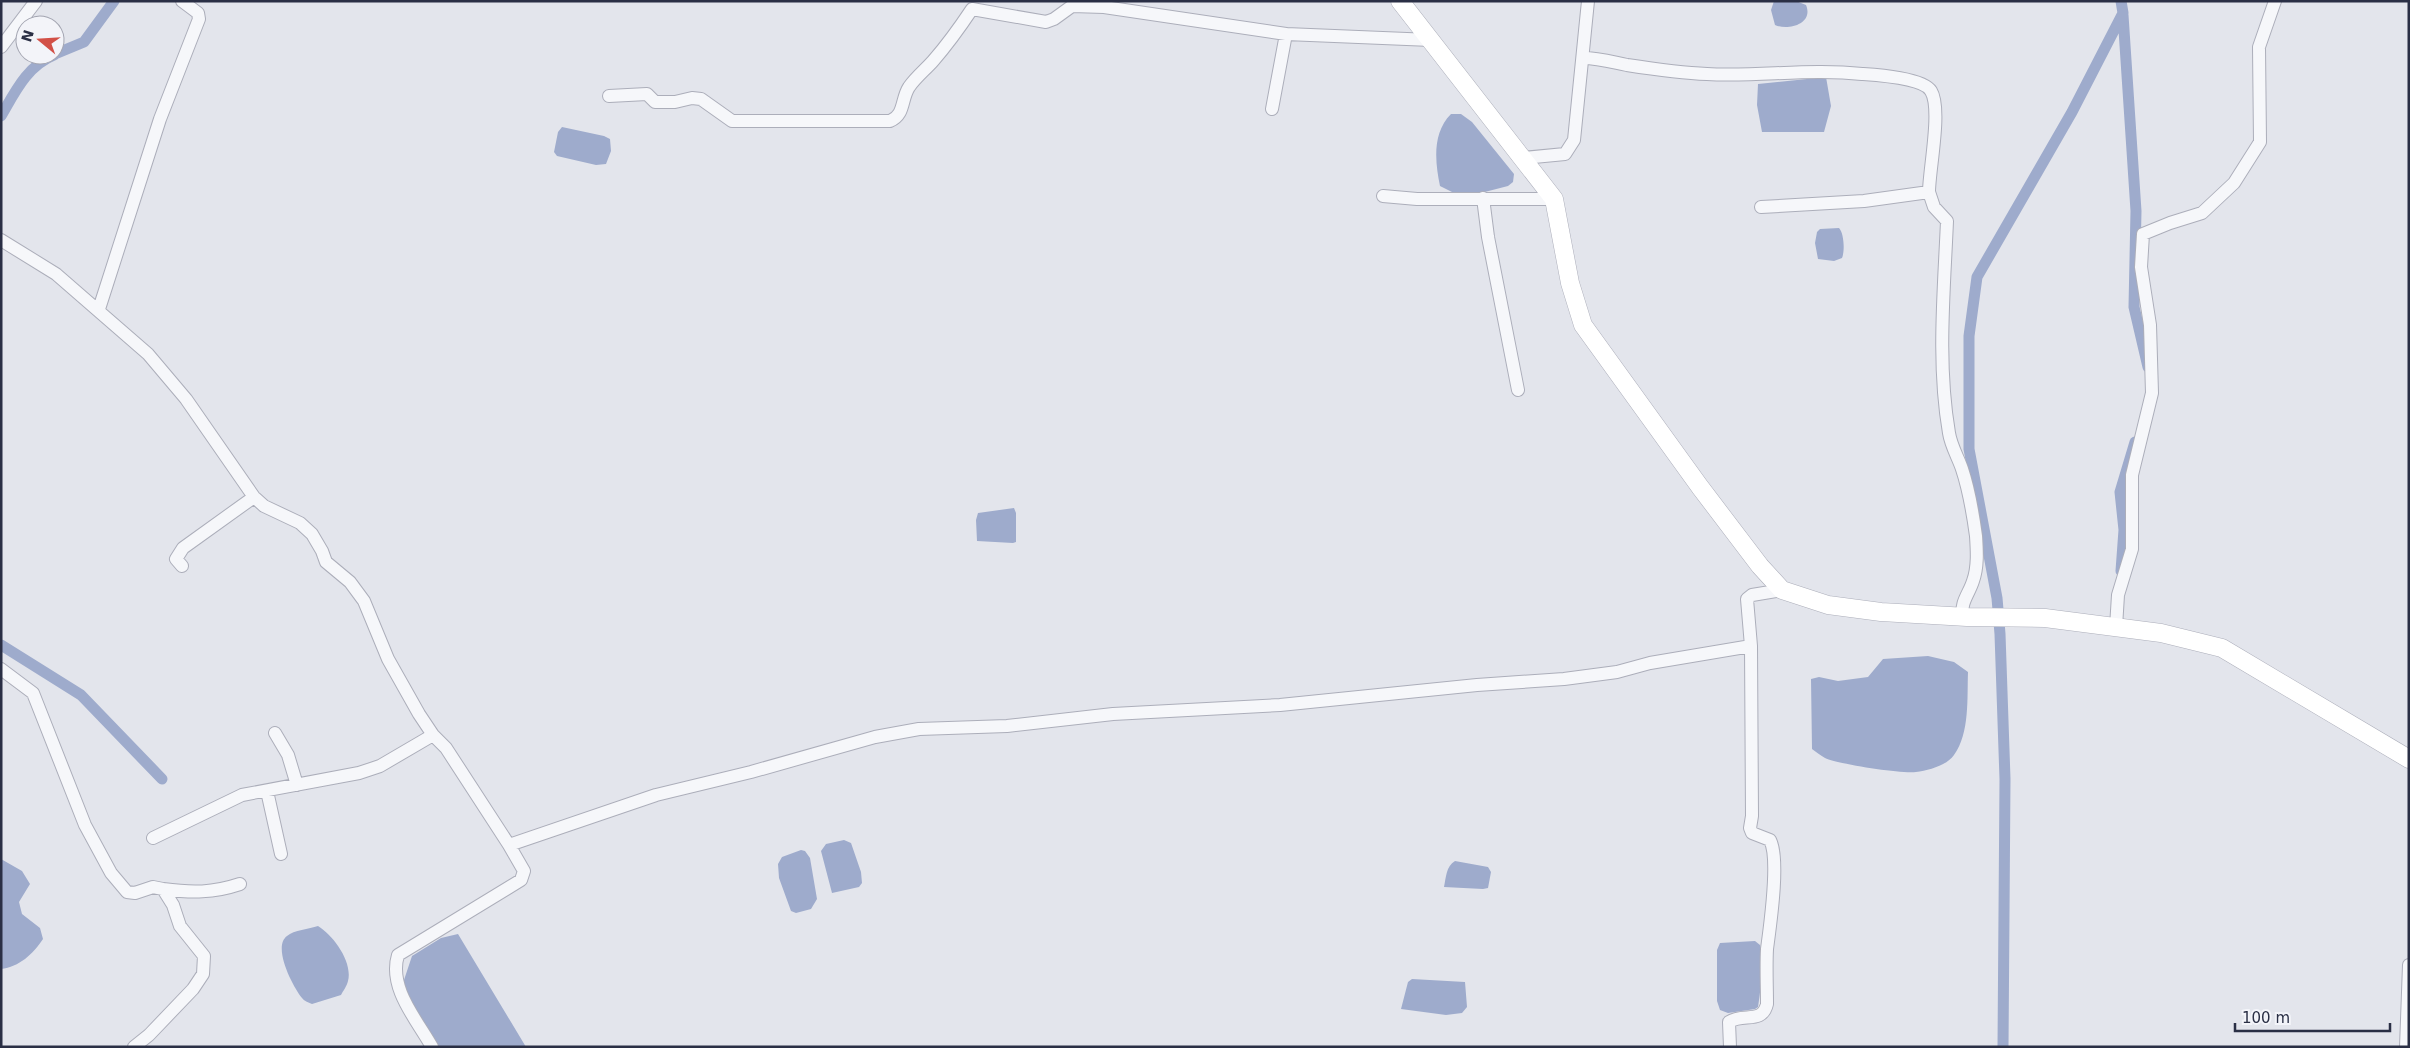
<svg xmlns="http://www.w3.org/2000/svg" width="2410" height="1048" viewBox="0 0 2410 1048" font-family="'DejaVu Sans',sans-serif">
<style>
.water{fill:#9eabcc}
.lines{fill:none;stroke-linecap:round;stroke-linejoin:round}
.canal{stroke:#9eabcc;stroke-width:11}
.minor-casing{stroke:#acaeba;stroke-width:14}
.secondary-casing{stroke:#acaeba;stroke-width:19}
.minor{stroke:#f6f7fa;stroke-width:12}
.secondary{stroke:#fff;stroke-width:18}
</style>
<rect width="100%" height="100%" fill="#e3e5ec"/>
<path class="water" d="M1774,1H1796L1806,5C1814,24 1788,31 1775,25L1771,10Z
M1826,77L1831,106L1824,132H1762L1757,105L1758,84Z
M1451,114H1461L1472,122L1514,174L1513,182L1508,186L1473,195L1454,193L1440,186C1435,162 1432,133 1451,114Z
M562,127L604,136L610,139L611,151L606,164L596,165L557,156L554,152L558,132Z
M1839,228C1844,233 1845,251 1842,258L1834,261L1818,259L1815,243L1817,232L1820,229Z
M1014,508L1016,513V542L1013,543L977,541L976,520L978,513Z
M1928,656L1954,662L1968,672C1967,697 1970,733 1954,755C1946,766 1929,770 1916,772C1901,774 1838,764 1825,758C1820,755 1816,752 1812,749L1811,679L1819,677L1838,681L1868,677L1883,659Z
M844,840L851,843L861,872L862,883L859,887L832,893L821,851L826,844Z
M801,850L805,851L810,858L817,899L811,909L796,913L791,911L779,878L778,864L782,857Z
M1,859L22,871L30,884L19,902L22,914L40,928L43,939C33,954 19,967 1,969Z
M1455,861L1488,867L1491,872L1488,888L1483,889L1444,887C1446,878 1446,866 1455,861Z
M318,926C333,935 353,962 348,981C347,986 343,991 341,995L312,1004C308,1002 304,1001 302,998C293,987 272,947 287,936C294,930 309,929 318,926Z
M458,934L526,1047H434L418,1018L403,983L412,956L441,938Z
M1755,941L1760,945C1764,965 1761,987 1758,1007L1755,1009L1728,1013L1720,1010L1717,1001V950L1720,943Z
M1412,979L1465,982L1467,1007L1462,1013L1446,1015L1401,1009L1408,982Z"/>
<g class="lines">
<path class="canal" d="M2123,15L2136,211L2134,307L2148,367
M55,54L84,42L114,1
M1,116C15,92 27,66 54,55
M2121,571L2124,530L2120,492L2135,442
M1,645L81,695L162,779
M2003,1047L2005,779L2000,634L1997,598L1969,449V336L1977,277L2072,112L2123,13L2121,1"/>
<defs>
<path id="minor" d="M1,47L36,1
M1583,58C1598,58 1612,62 1627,65C1653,69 1680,73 1707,74C1758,77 1810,68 1862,74C1876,75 1923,78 1931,91C1942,109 1929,170 1929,192
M609,96L647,94L655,102H675L692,98L701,99L732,121H890C905,115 901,99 909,87C916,77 925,70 933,61C947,45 960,27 972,9L1046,22L1054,19L1072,6L1104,7L1286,34L1431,40
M1272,109L1286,34
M1523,158L1565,154L1574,140L1588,1
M1383,196L1417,199H1554
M1483,198L1488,237L1518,390
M1761,207L1864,201L1929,192L1934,207L1947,221C1944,292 1937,363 1949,433C1951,446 1958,457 1962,469C1969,490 1973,514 1976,536C1977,551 1978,567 1973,581C1969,594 1960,602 1963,617
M1,240L56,274L148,354L186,399L254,497L264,506L300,523L312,534L322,551L326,562L350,582L364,601L388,659L419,714L433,735L446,748L509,845L656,795L751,772L875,737L919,729L1007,726L1113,714L1280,705L1477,685L1564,679L1617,672L1650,663L1751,646
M99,309L160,119L199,19L198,13L182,1
M182,566L176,559L183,548L254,497
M2116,627L2118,595L2132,549V475L2152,393L2150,325L2141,267L2143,234L2170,223L2202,213L2234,183L2260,142L2259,47L2275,1
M1,669L33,693L85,825L111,873L127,892L135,893L153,887L163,889L173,905L180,926L204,956L203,974L193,989L149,1035L134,1047
M275,733L288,755L297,785
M267,791L281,854
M153,838L242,795L359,773L380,766L433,735
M163,889C192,893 213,893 240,884
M432,1047C417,1020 388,988 398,955L521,880L524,871L509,845
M1730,1047L1729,1022C1743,1012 1762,1025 1767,1004C1767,986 1766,967 1767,949C1770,926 1780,859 1770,840L1752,833L1750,828L1752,816L1751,646L1747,599L1752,595L1782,590
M2406,1047L2409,965"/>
<path id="secondary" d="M1400,1L1554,199L1570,283L1583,325L1700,487L1760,566L1782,590L1828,605L1881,612L1967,617L2045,618L2161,633L2222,648L2409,759"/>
</defs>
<use href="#minor" class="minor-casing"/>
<use href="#secondary" class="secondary-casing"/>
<use href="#minor" class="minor"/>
<use href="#secondary" class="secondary"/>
</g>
<rect width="2410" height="1048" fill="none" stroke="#2a2f45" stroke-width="5"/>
<g transform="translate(40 40) rotate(288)"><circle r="24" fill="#f3f4f9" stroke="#a3a5b1"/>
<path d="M0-4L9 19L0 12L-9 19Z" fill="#d25047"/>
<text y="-8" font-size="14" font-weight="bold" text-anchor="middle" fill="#2a2f45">N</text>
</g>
<path d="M2235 1023v8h155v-8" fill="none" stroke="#2a2f45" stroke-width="2.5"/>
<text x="2242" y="1023" font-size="15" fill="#2a2f45" stroke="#f3f4f9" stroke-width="4" paint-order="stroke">100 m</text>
</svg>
